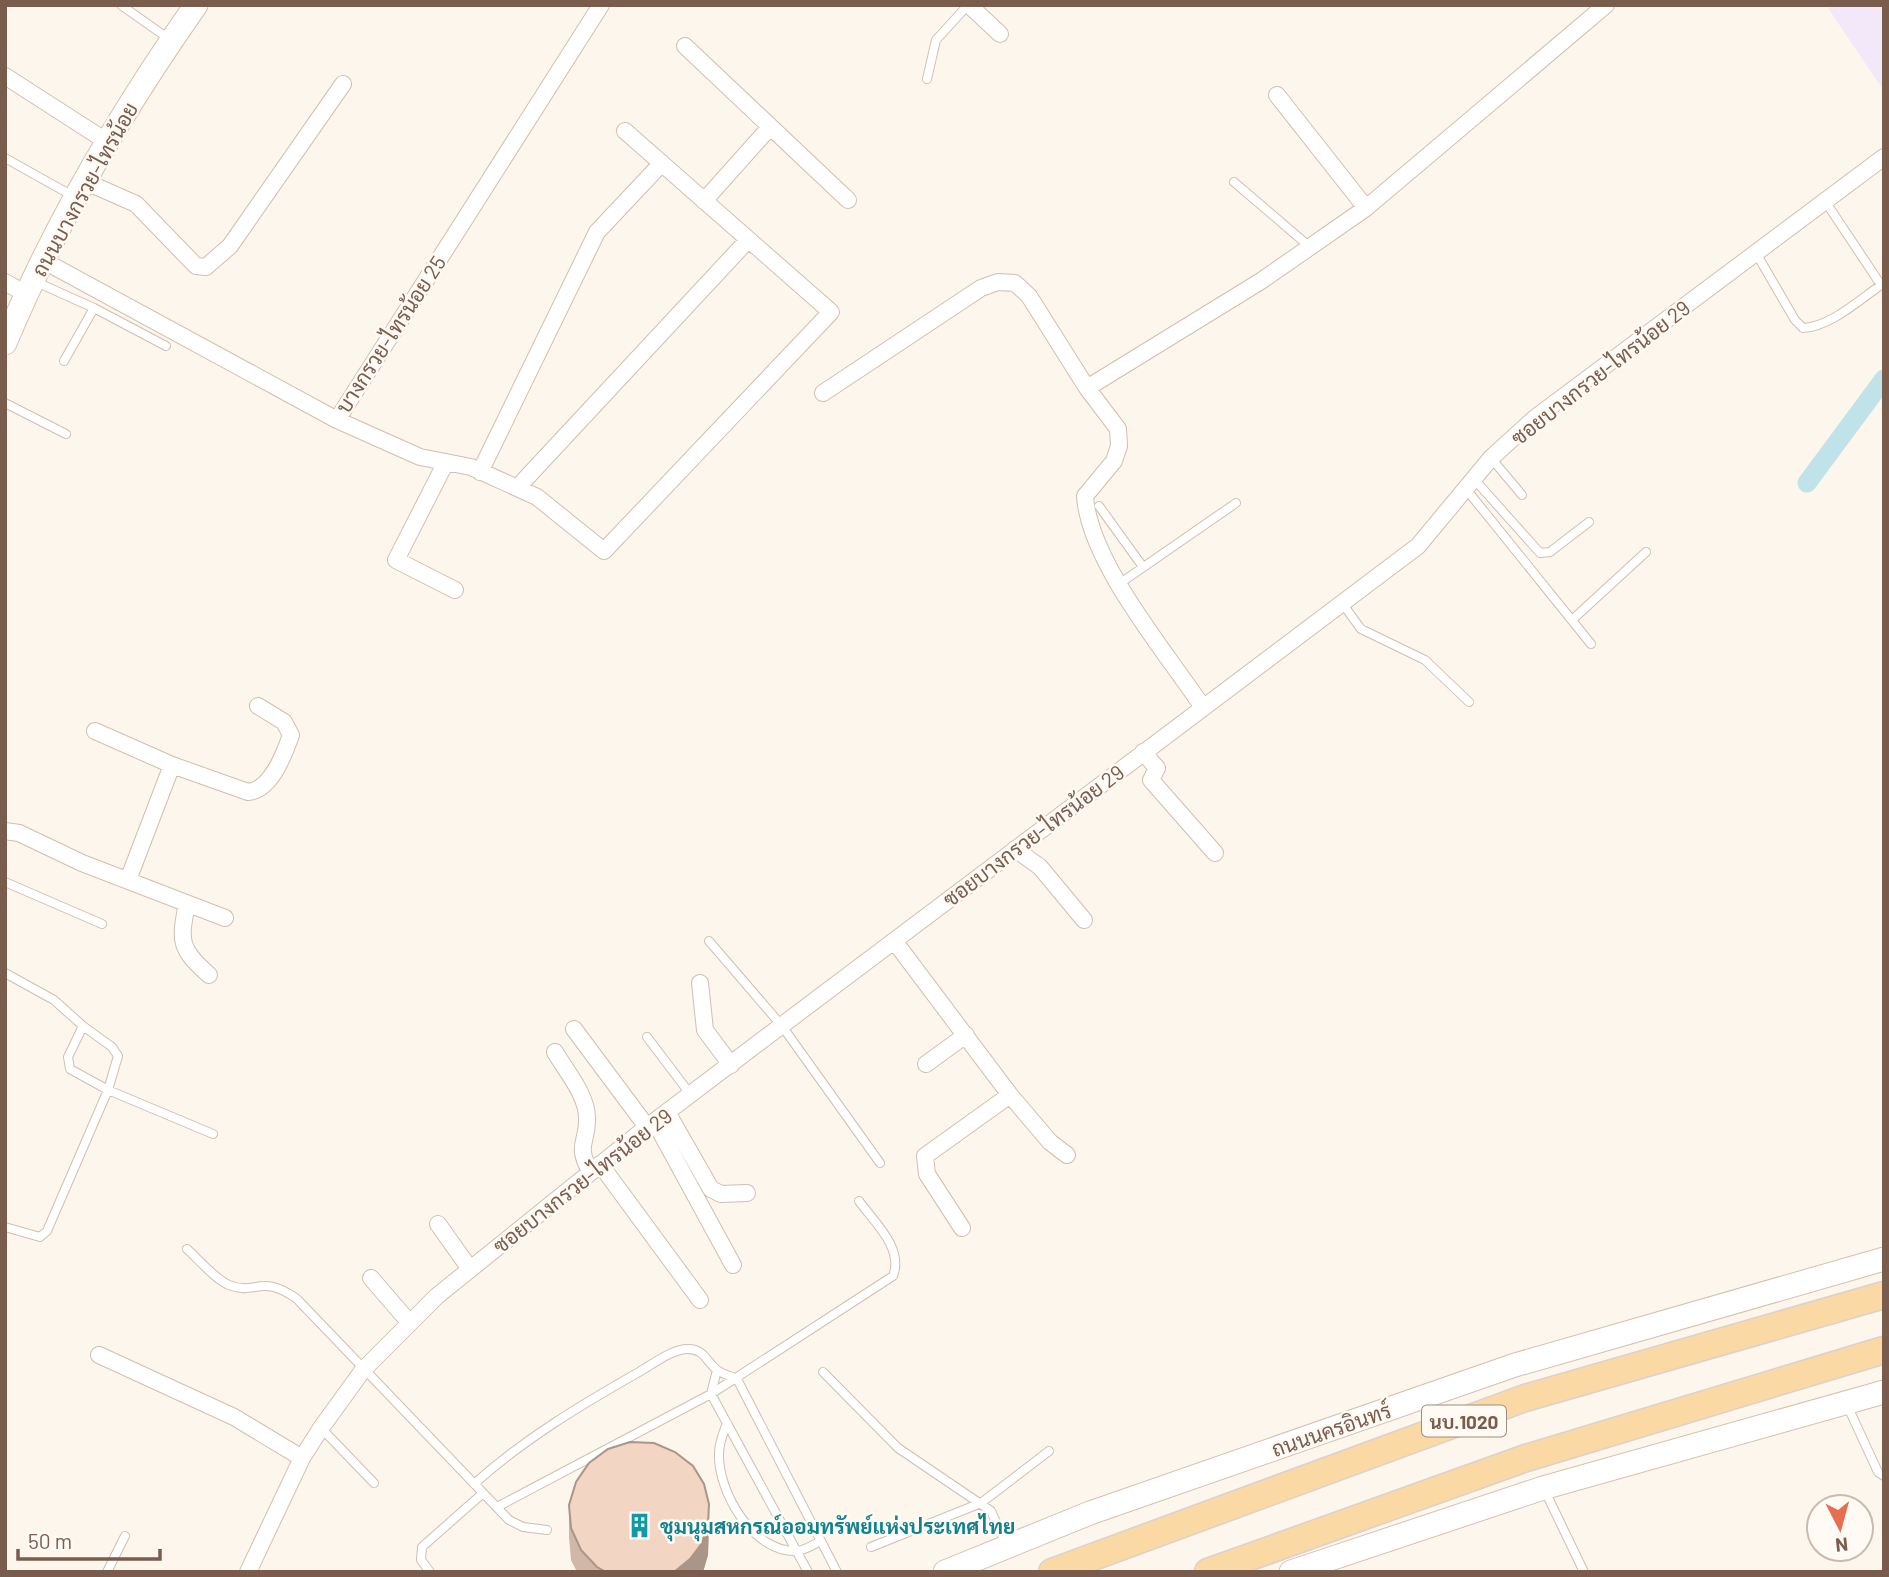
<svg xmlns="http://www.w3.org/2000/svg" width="1889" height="1577" viewBox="0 0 1889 1577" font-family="Barlow,Sarabun,sans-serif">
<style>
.education{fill:#f3e8fa}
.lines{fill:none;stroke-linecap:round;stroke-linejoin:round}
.canal{stroke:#bfe3e8;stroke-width:19}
.service-casing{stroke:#d1beb0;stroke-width:10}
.minor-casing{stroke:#d1beb0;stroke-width:18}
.secondary-casing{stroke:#d6c0b0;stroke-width:25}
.primary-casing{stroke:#dad1cd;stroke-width:29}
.service{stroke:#fff;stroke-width:8}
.minor{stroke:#fff;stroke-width:16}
.secondary{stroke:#fff;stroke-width:23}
.primary{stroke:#fbd9a5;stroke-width:26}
.wall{fill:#d1b7a8}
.shaded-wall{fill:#aa9588}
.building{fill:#f3d5c3;stroke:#aa9588;stroke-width:2}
.labels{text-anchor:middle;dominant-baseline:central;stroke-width:5;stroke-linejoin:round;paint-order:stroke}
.shield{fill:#fffaf3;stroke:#a28b7f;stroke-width:2}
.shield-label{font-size:19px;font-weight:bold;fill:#7a5c4d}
.street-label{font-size:21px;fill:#7a5c4d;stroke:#fffaf3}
.culture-label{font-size:21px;font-weight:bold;fill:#0d838f;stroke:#fffaf3;text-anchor:start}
</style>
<rect width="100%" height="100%" fill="#fdf6ec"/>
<path class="education" d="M1826,5H1884V91Z"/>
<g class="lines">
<path class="canal" d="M1807,483L1884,379"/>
<defs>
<path id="service" d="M121,5L169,39
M927,79L936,40L968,5
M5,158L73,196
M1234,182L1310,247
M1825,201L1881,285
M1756,253L1795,320L1803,328C1831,327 1861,298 1884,283
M34,281L94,308L166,346
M64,361L94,308
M5,403L66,434
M1491,458L1522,495
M1474,479L1540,553L1550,552L1589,522
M1466,489L1591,644
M1099,506L1143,567
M1119,584L1236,503
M1342,603L1361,629L1425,660L1469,702
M1572,620L1646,552
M5,882L102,924
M709,941L782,1026L880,1163
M5,973L54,1000L83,1026L68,1057L70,1069L108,1090L213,1134
M647,1037L691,1095
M5,1227L40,1237L47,1231L108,1090L118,1056L112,1047L83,1026
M187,1249C199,1260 215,1279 229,1285C256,1296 261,1273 297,1299L509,1520L523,1527L547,1530
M717,1370L711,1394L808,1572
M823,1372L898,1448L991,1511L1006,1544
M1847,1405L1878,1472L1884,1476
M727,1423C723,1434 719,1442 719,1454C718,1492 753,1553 797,1551C804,1551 814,1544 821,1541
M321,1428L374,1483
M474,1484C524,1439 581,1405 639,1372C653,1364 672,1349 688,1349C704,1349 706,1361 717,1370C722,1374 731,1376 737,1379L837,1572
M1544,1489L1584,1572
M497,1507L711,1394L893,1276C904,1248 874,1222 859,1201
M871,1547L981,1503L1049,1451
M107,1572L125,1536
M430,1572L421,1560L422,1547L482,1494"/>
<path id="minor" d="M969,5L1000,34
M685,46L848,200
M5,76L106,141
M1277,95L1366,208
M84,181L136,204L196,266L206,267L230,246L343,84
M704,201L770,127
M44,261L337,420L420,457L471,467L537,497L604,551L831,312L625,131
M5,282L26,294
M1087,388L1261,281L1366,208L1606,5
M823,393L981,288L998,282L1015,283L1029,296L1087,388L1118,429L1119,446L1114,461L1085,496C1089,561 1165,651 1202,706
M337,420L601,5
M446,462L396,560L455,590
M480,472L597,232L662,163
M517,488L748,240
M95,731L172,765L128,880
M1143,752L1157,768L1151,780L1215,853
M172,765L248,792C271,790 284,755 291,735L284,722L258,706
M5,831L19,833L82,863L225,918
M1015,849L1040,867L1084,920
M187,904C179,942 180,949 209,975
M895,942L1010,1095L925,1156L927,1174L962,1228
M700,983L705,1030L731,1065
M574,1029L647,1127
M555,1052C566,1071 587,1095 587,1118C588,1143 575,1144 590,1171
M926,1064L966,1035
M1010,1095L1050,1142L1067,1155
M667,1112L711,1189L721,1194L747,1193
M655,1122L733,1265
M600,1164L700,1300
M438,1224L470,1269
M371,1278L408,1321
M99,1355L234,1417L302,1458
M248,1572L302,1458L321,1428L363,1370L437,1296L647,1127L1418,546L1491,458L1535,418L1884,157"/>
<path id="secondary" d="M5,343C55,223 121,112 196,5
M945,1572L1090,1513L1515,1365L1884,1259
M1291,1572L1543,1488L1884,1392"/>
<path id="primary" d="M1052,1572L1525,1398L1884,1295
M1208,1572L1526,1458L1884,1350"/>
</defs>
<use href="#service" class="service-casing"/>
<use href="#minor" class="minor-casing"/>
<use href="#secondary" class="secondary-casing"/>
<use href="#primary" class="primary-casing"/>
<use href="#service" class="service"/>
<use href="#minor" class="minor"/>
<use href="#secondary" class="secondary"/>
<use href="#primary" class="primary"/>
</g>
<path class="wall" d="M569,1505L709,1535L708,1555L703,1572H577L571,1560L569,1537Z"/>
<path class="shaded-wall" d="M709,1504L708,1555L703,1572H674Z"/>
<path class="building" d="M630,1442L654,1443L675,1452L693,1466L704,1484L709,1504L708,1524L702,1543L690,1559L674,1572H606L597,1567L581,1550L571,1528L569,1505L576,1482L589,1463L608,1449Z"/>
<defs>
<symbol id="building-bare" viewBox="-9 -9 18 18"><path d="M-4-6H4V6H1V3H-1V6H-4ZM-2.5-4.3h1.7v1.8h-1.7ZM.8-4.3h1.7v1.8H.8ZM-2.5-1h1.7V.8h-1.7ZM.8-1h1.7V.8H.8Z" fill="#0f9aa8" stroke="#fffaf3" stroke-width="2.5" paint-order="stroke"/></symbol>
</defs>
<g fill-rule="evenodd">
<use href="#building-bare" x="622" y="1508" width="35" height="35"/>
</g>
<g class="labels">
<rect class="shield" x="1422" y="1405.5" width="84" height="31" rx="5"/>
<g class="shield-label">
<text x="1464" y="1421">นบ.1020</text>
</g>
<g class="street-label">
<text transform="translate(84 189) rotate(-61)">ถนนบางกรวย-ไทรน้อย</text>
<text transform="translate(390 334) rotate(-57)">บางกรวย-ไทรน้อย 25</text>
<text transform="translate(1600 372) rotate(-38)">ซอยบางกรวย-ไทรน้อย 29</text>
<text transform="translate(1033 835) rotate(-37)">ซอยบางกรวย-ไทรน้อย 29</text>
<text transform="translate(582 1180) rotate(-38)">ซอยบางกรวย-ไทรน้อย 29</text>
<text transform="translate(1331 1429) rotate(-19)">ถนนนครอินทร์</text>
</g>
<g class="culture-label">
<text x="660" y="1525">ชุมนุมสหกรณ์ออมทรัพย์แห่งประเทศไทย</text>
</g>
</g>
<rect width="1889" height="1577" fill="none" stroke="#7a5c4d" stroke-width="14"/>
<g transform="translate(1840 1528) rotate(174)"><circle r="33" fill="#fffaf3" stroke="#cabbb1" stroke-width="2"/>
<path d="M0-5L12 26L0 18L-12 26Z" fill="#e76f51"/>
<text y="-10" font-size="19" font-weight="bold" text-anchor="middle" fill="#7a5c4d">N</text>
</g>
<path d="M18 1549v10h142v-10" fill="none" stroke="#7a5c4d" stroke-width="3.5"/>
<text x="28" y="1549" font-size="21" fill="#7a5c4d" stroke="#fffaf3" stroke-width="5" paint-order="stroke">50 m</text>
</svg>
